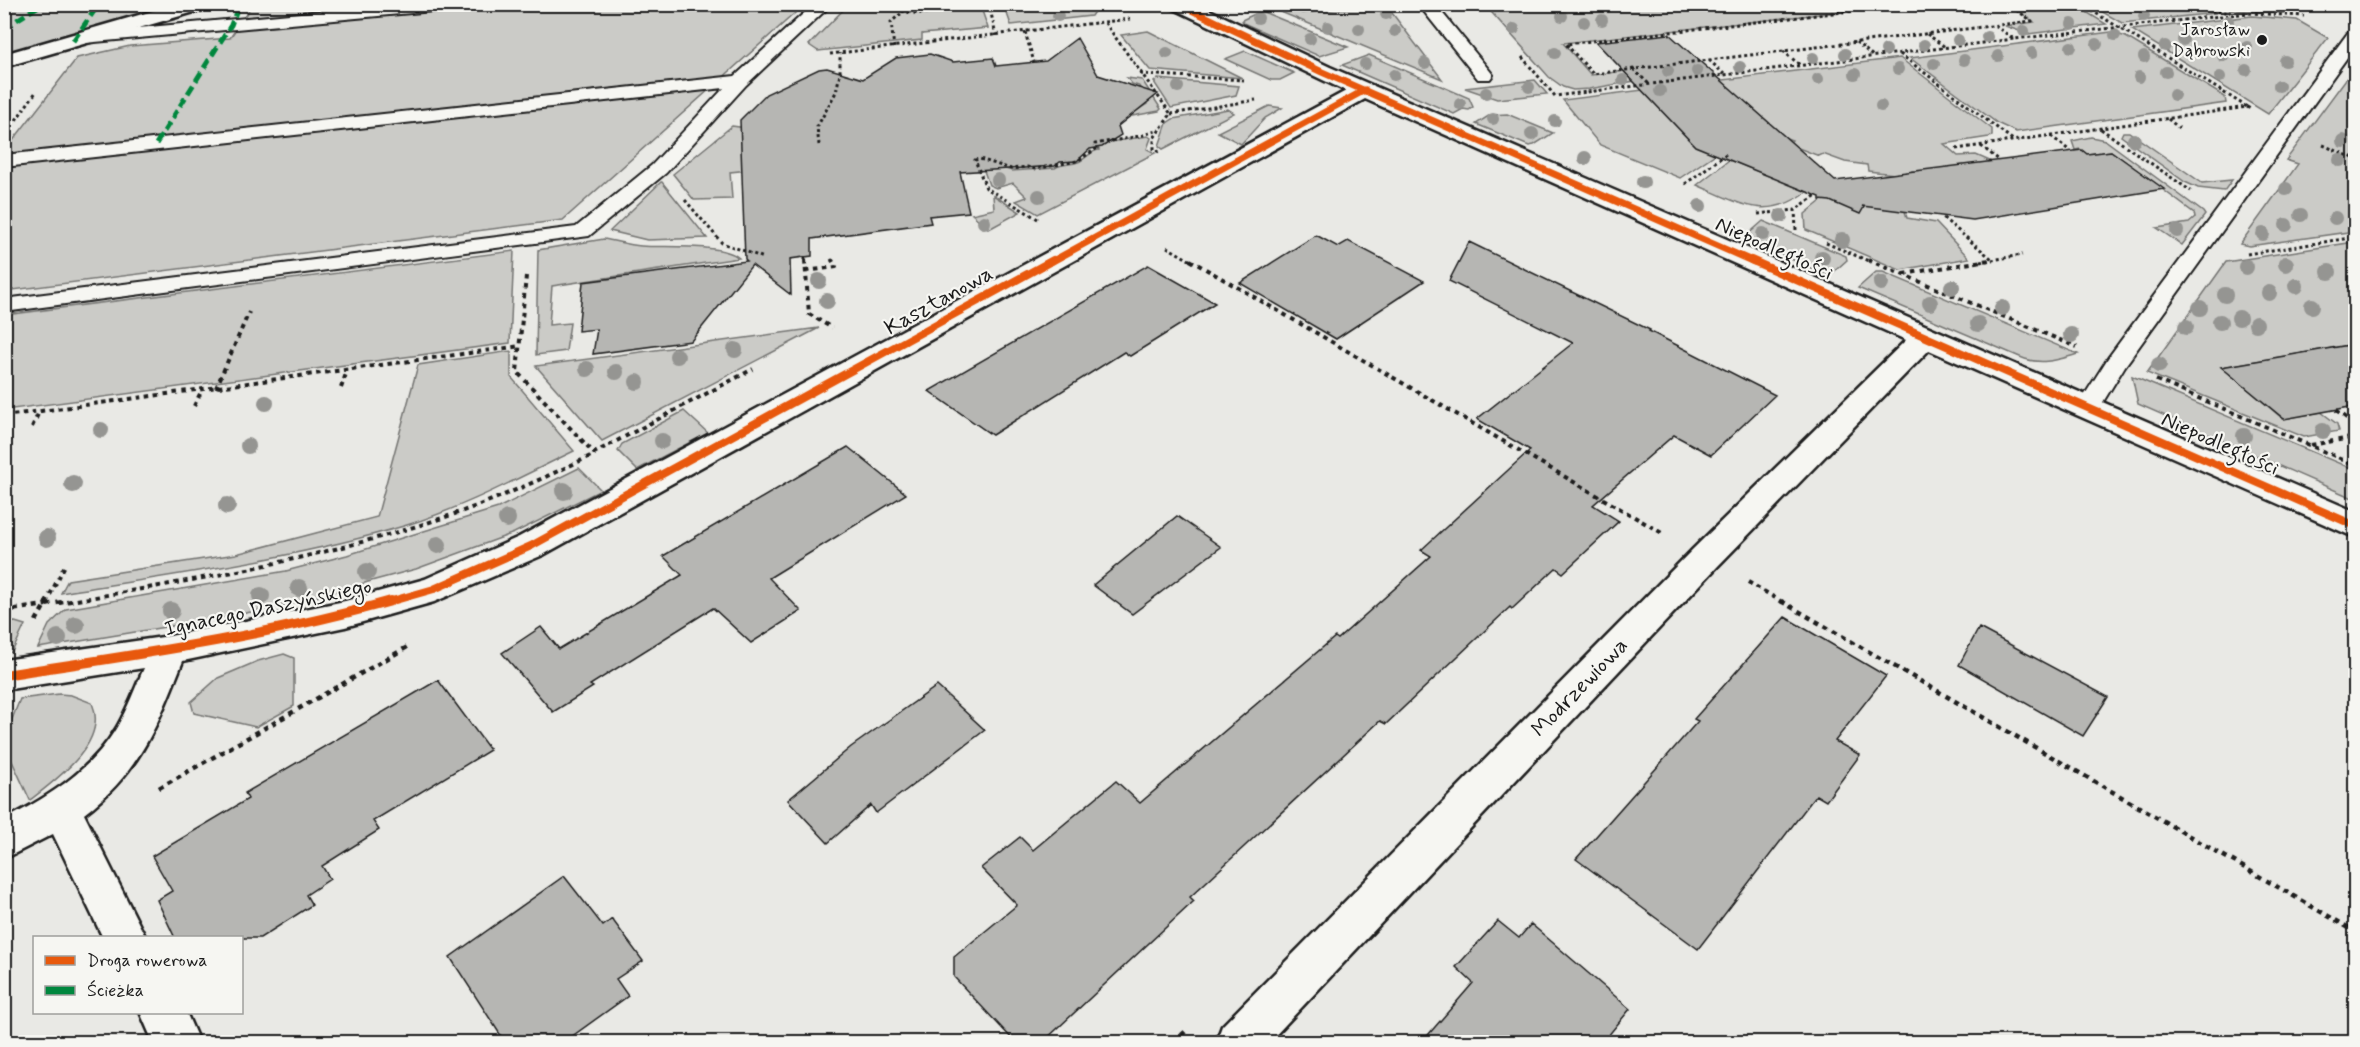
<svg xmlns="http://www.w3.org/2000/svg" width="2360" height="1047" viewBox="0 0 2360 1047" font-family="Mynerve,sans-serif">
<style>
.green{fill:#cbcbc7;stroke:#747472;stroke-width:1.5}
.building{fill:#b6b6b3;stroke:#1c1c1c;stroke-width:1.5}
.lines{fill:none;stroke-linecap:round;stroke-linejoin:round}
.service-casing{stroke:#1c1c1c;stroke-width:4}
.minor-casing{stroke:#1c1c1c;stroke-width:5}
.path-far2{stroke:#1c1c1c;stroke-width:3;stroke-dasharray:3 3;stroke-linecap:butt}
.path-far1{stroke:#1c1c1c;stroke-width:4;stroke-dasharray:4.5 4.5;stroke-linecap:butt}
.path{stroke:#1c1c1c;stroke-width:4.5;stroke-dasharray:5 5;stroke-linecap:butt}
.service{fill:#f6f6f2;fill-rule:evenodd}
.minor{fill:#f6f6f2;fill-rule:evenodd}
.quiet{stroke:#00873e;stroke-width:5;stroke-dasharray:10 5;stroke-linecap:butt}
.cycleway-far2-casing{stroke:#f6f6f2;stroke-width:10}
.cycleway-far1-casing{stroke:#f6f6f2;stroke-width:12}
.cycleway-casing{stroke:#f6f6f2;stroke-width:14}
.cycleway-far2{stroke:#e8590c;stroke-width:7}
.cycleway-far1{stroke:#e8590c;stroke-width:8}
.cycleway{stroke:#e8590c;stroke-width:10}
.tree{fill:#959592}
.poi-dot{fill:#1c1c1c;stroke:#f6f6f2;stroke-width:2}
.labels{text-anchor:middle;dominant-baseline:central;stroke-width:4.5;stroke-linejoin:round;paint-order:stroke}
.far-poi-label{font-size:18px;fill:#1c1c1c;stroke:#f6f6f2;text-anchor:end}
.street-label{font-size:22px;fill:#1c1c1c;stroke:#f6f6f2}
</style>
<rect width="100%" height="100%" fill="#e9e9e5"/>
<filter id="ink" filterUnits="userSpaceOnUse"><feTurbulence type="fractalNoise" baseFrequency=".0167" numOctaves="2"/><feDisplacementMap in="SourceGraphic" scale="12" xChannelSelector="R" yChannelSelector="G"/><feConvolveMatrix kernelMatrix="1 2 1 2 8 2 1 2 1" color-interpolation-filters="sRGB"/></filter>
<g filter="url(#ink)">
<path class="green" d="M4,5H175L5,56Z
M252,5H804L563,220L5,291L4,152L77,58L130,46L230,38Z
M848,5H980L988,28L922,34V40L818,51L809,45Z
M1004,5H1083L1095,10L1091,16L1011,25Z
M1264,5H1286L1302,13L1353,7V5H1386L1442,79Z
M1485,5H1900L1563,43L1591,75L1625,71L1635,81L1589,89L1573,90L1563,87L1549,77Z
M2010,5H2075L2106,24L2028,34L2005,26L2034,22Z
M2090,5H2167L2216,13L2122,23Z
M2186,5H2268L2284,13C2251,11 2219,10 2186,5Z
M1261,11L1348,47L1319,56L1243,23L1242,20Z
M2252,16L2297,20L2328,38L2268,114L2132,30Z
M1148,31L1242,78L1150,70L1121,35Z
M2111,32L2126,37L2225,97L2226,103L2016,132L1997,123L1910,58Z
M1245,51L1294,73L1280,80H1271L1225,59Z
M1369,55L1469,98L1473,107L1469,110L1463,109L1454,114L1342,65Z
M1900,58L1992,129V136L1989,137L1944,144L1958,156L1976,155L1992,162L1931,174L1912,171V176L1868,171L1867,165L1845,162L1823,154L1819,156L1788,144L1792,140L1773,133L1720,151L1680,178L1600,145L1563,100Z
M2354,68H2355V231L2249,246L2240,244L2298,164L2286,160Z
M1127,78L1142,80L1161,109L1159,111L1127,117L1147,104L1139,86L1132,84Z
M1158,79L1239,86L1236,95L1171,108L1154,82Z
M1535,80L1547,94L1497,99L1465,88Z
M1269,106L1282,108L1265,118L1241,144L1218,132Z
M1228,109L1234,113L1163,149L1159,146L1167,123L1173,119Z
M1507,114L1553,133L1534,145L1529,146L1476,124L1490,115Z
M732,126L753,129L749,170L730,172L732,199L694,200L673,174Z
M2123,132H2129L2202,183L2232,180L2224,191L2198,188L2185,182L2121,136Z
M1148,136L1151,138L1147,149L1155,153L1038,214L1016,201L1027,197L1013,183L996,188L989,185L982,165L989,164L1012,171L1055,168C1063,163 1070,165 1078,162C1086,159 1090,151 1099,150L1097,144Z
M2091,137L2105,140L2203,212L2205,215L2182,245L2157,228L2189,223L2195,218L2194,213L2111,151L2087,154L2080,149L2075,150L2072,141Z
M1729,160L1807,192C1764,222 1740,203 1697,185Z
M661,182H662L707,238L647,240L610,231Z
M993,195L1020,212L989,229L972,214L994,209Z
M1826,197L1905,211L1907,218L1936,223L1969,258L1900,270L1806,230L1805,214Z
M1763,221L1846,256L1847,260L1829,276L1746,239L1745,237Z
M604,239C616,241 629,245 641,246C664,248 723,243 739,258L552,286L549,325L570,323L566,351L536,355L538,250Z
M2355,242V344L2222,367L2283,419L2321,412L2337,424L2339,431L2304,437L2147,373L2226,262Z
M514,251L510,343L5,410V315Z
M1876,272H1883L2078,354C2057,360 2041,366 2020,357L1858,288Z
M819,328L602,441L536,366Z
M511,351V377L574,451C520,477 465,507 407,525C294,559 177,574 61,593L68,580L236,554L377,517L418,365Z
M2132,376L2355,470V499L2138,404Z
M684,411L708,433L637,470L618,451L622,444Z
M579,468L601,490L514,533L416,569L375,580L291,604L226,617L38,648L49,625L66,609L286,571L347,555L498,508Z
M15,622L25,625L12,652L5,653V623Z
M284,654L294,658V706L256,727L194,713L191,702L218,678L258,661Z
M59,694L71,695L92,703C109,742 57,779 30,800L5,746V737L20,699Z"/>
<path class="building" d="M1669,34L1835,181L2082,150L2087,154L2111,151L2164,189L1973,220L1862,206L1864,207L1860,214L1830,201L1820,200V197L1695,146L1596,42Z
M1077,38L1098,75L1158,94L1118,126L1121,135L1102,147L1090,149L1077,161L1060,162L1055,166L960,172L969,212L929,216L931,223L812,239V256L790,259L791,295L752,265L691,341L593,354L597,329L578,331L583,282L747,261L745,259L740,120L766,94L819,69L827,68L863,79L896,58L930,54L953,62L993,58L996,66L1046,61Z
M1316,235L1338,247L1348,241L1424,281L1336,339L1240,283Z
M1469,242L1650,330L1649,331L1775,395L1711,455L1674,435L1593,505L1619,521L1563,573L1556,568L1512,609L1510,607L1386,724L1380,721L1190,897L1194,901L1043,1042H1015L954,977V957L1017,905L981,868L1020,837L1033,850L1116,781L1140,803L1335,637L1338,639L1431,556L1421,550L1530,450L1477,419L1573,343L1449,281Z
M1148,265L1215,303L1130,356L1124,352L992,435L929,391Z
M2355,344V406L2284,419L2221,367Z
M848,447L906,494L769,578L801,611L751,643L713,608L590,685L593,687L553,712L502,653L541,627L559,649L682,575L663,556Z
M1177,516L1221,547L1132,614L1093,585Z
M1785,617L1886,676L1835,741L1860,755L1826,801L1816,795L1698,949L1576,859L1698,721L1694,719Z
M1979,628L2108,697L2083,736L1959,665Z
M438,680L490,750L373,821L379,830L322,866L330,879L306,895L312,905L260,938H175L157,900L172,891L152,856L248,799L245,793Z
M937,686L985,730L876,813L871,805L828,843L788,800L851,747Z
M564,876L603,926L612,919L643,961L616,979L628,996L564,1042H505L450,957Z
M1498,921L1519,938L1531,924L1630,1009L1603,1042H1422L1473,983L1456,967Z"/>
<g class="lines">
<defs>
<path id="service" d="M397,4H463L455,9L84,43L76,38L84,33Z
M814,4H832L746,85L666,173L589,236L4,312V299L576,227L652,165L724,88L4,167V155L735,76Z
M1418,4H1435L1490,71L1493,75L1490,79H1478Z
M2356,28V45L2125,366L2097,412L2089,415L2081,412L2077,407L2108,358L2350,30Z"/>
<path id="minor" d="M177,4H211L208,8L4,67V54Z
M1169,4H1197L1330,67L2356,512V538L1929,350L1717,567L1269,1042H1216L1222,1026L1693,549L1906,340L1365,99L543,555L434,602L345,627L183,661C157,725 141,771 84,814L146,938H103L53,834L4,859V820C48,797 91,771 117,727C128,708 135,688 144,668L4,690V660L170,636L345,601L425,579L519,537L1346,91L1172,8Z
M140,1012H186L199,1042H153Z"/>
</defs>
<use href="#service" class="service-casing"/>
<use href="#minor" class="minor-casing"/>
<path class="path-far2" d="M894,4L895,9C914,15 930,16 947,4
M989,4L996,36
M1911,4L1566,44L1593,74L2032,21L2008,4
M2081,4L2247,107
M2176,4L2230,13
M1105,23L1171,114L1154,138V149L1161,153
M1995,26L2014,39
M1025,32L1034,62
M1927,34L1945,47
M1856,42L1873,56
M894,48L891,22L903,12
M1783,51L1800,65
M830,54L1130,19
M1900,54L2013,140
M1522,57L1555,96L2014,39L2248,13L2304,16
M1709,60L1725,75
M1633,69L1649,84
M1140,74L1244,80
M1171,114L1256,100
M2168,119L2179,128
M16,120L36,92
M2101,129L2191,191
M2051,136L2070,151
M819,145L817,127L836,92L840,74V53
M2323,145L2356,159
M1981,146L1999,160
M1956,149L2247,107L2252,110
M1685,184L1726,154
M685,200L722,243L764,258
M1758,214L1795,210
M1943,218L1992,259
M1038,219L986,188L975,160L980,159L1011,169L1027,167L1035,169L1077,161L1096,149L1095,144L1140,136L1159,130
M1796,230L1795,210L1818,194
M1826,243L1871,262
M1167,247L1193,262
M2247,254L2356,237
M805,257V262
M831,259L833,262
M1980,262L2022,255"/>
<path class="path-far1" d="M805,260L809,314L832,328
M1190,260L1662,533
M1868,260L2077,347
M806,271L836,267L832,260
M1904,274L1989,260
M526,276L517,372L594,453L753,369
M2156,380L2356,465
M216,388L249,312
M341,388L347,371
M194,406L201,392
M2336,410L2356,425
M4,416L521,346
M32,427L39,412
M2311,445L2356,437
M1748,582L1784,603
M46,603L66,563
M59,603C187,582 313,560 436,520C491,503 543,478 595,454"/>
<path class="path" d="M1781,601L2356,932
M4,611L45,605L47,601
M36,621L45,605L68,601
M159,788L411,645
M1174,1042L1186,1031"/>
<use href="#service" class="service"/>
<use href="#minor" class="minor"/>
<path class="quiet" d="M4,28L42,4
M73,41L99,4
M156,144L231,25L239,4"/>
<defs>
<path id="cycleway-far2" d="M1179,4L1322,72L1754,262
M1051,262L1365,90"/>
<path id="cycleway-far1" d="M1751,260L2356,526
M385,603L434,589L531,546L1053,260"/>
<path id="cycleway" d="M4,675C134,655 264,637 391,601"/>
</defs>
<use href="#cycleway-far2" class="cycleway-far2-casing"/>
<use href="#cycleway-far1" class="cycleway-far1-casing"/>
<use href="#cycleway" class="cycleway-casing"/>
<use href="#cycleway-far2" class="cycleway-far2"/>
<use href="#cycleway-far1" class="cycleway-far1"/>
<use href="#cycleway" class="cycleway"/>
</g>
<g class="tree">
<circle cx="1386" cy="14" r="6"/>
<circle cx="1058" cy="16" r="6"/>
<circle cx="1562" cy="16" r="6"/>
<circle cx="2144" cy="16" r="6"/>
<circle cx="1258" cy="18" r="6"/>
<circle cx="1602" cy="20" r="6"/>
<circle cx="2228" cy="21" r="6"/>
<circle cx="1584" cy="22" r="6"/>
<circle cx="2072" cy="24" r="6"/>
<circle cx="1328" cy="27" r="6"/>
<circle cx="1359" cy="29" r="6"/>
<circle cx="1514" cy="29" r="6"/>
<circle cx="1395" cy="31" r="6"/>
<circle cx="2024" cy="31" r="6"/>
<circle cx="2115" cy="35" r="6"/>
<circle cx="1987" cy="37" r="6"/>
<circle cx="1310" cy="39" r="6"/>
<circle cx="1958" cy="40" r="6"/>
<circle cx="2183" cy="40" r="6"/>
<circle cx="2097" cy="44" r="6"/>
<circle cx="1924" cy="45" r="6"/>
<circle cx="2165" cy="46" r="6"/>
<circle cx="2071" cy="47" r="6"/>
<circle cx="2247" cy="47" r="6"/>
<circle cx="1886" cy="50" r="6"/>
<circle cx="1167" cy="53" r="6"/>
<circle cx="1555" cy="53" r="6"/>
<circle cx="2032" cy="53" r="6"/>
<circle cx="1845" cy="54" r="6"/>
<circle cx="1998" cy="56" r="6"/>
<circle cx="2223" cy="56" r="6"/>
<circle cx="2144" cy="57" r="6"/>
<circle cx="1813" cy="58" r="6"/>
<circle cx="1964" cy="60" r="6"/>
<circle cx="2285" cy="61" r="6"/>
<circle cx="1425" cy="63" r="6"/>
<circle cx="1365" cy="64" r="6"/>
<circle cx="1934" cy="64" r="6"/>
<circle cx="1740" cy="67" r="6"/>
<circle cx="1898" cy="69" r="6"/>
<circle cx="2246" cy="70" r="6"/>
<circle cx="1668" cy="71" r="6"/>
<circle cx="1697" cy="71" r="6"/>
<circle cx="2166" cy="72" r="6"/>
<circle cx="1855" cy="74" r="6"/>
<circle cx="1394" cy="75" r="6"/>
<circle cx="2139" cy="77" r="6"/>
<circle cx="2220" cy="77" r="6"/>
<circle cx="1818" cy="79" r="6"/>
<circle cx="1623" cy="80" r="6"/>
<circle cx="2279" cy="86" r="6"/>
<circle cx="1178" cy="87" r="6"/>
<circle cx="1529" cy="87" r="6"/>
<circle cx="1660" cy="91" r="6"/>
<circle cx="1486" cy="93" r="6"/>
<circle cx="2174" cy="95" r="6"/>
<circle cx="1460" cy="104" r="6"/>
<circle cx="1881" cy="106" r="6"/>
<circle cx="1493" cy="119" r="6"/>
<circle cx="1555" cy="121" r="6"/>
<circle cx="1532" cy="134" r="7"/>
<circle cx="2134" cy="140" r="7"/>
<circle cx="2343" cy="141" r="7"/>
<circle cx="1585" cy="158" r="7"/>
<circle cx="2340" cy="160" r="7"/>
<circle cx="998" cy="180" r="7"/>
<circle cx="1643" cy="182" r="7"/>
<circle cx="2286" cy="189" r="7"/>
<circle cx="1039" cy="196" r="7"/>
<circle cx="1700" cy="206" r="7"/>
<circle cx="2301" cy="215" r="7"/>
<circle cx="1781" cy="216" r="7"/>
<circle cx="2335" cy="218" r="7"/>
<circle cx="984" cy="222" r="7"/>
<circle cx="2286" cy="225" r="7"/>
<circle cx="2177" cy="231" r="7"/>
<circle cx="1763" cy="234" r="7"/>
<circle cx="2263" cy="234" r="7"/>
<circle cx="1842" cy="240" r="8"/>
<circle cx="1822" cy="258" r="8"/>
<circle cx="2286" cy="264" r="8"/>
<circle cx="2246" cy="267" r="8"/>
<circle cx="2329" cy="272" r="8"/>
<circle cx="819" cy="281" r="8"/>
<circle cx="1881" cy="283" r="8"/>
<circle cx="2296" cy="286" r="8"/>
<circle cx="1952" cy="287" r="8"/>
<circle cx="2269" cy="293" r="8"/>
<circle cx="2225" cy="295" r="8"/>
<circle cx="827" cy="301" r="8"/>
<circle cx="1930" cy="303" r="8"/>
<circle cx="2312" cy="306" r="8"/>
<circle cx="2002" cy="308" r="8"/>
<circle cx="2200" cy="308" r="8"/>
<circle cx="2239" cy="318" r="8"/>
<circle cx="2220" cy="322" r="8"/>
<circle cx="1978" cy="324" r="8"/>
<circle cx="2256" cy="324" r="8"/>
<circle cx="2186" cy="327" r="8"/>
<circle cx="2071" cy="335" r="8"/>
<circle cx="735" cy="350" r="8"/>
<circle cx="677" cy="356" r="8"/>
<circle cx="2159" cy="365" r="8"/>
<circle cx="587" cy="369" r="8"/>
<circle cx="616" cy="372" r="8"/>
<circle cx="637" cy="382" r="8"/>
<circle cx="266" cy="403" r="8"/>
<circle cx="101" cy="430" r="8"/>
<circle cx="2323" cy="431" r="8"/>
<circle cx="2244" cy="436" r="8"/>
<circle cx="662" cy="441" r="8"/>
<circle cx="248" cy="446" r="8"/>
<circle cx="73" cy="484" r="9"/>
<circle cx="564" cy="491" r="9"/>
<circle cx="227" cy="506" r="9"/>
<circle cx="507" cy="519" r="9"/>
<circle cx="47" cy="538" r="9"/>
<circle cx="438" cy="545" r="9"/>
<circle cx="367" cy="572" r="9"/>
<circle cx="299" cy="588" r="9"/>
<circle cx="261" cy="596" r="9"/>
<circle cx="171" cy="611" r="9"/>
<circle cx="76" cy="625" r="9"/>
<circle cx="58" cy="638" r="9"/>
</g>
</g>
<circle class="poi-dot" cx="2262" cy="40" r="6"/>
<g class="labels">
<g class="far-poi-label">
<text x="2250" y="30">Jarosław<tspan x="2250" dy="21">Dąbrowski</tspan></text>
</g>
<g class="street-label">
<text transform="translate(1774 249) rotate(24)">Niepodległości</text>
<text transform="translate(939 301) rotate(-29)">Kasztanowa</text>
<text transform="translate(2220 444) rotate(24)">Niepodległości</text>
<text transform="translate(268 608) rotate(-12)">Ignacego Daszyńskiego</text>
<text transform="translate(1580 688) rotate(-46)">Modrzewiowa</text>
</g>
</g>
<rect width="2360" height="1047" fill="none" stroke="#f6f6f2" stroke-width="24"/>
<rect x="12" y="12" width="2336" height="1023" fill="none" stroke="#1c1c1c" stroke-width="2" filter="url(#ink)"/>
<rect x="33" y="936" width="210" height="78" fill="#f6f6f2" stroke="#9f9f9c" stroke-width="1.5"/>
<rect x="45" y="956" width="30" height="9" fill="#e8590c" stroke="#9f9f9c" stroke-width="1.5"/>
<text x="87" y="966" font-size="18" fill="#1c1c1c">Droga rowerowa</text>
<rect x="45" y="986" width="30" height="9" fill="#00873e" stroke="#9f9f9c" stroke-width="1.5"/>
<text x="87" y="996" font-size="18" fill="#1c1c1c">Ścieżka</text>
</svg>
